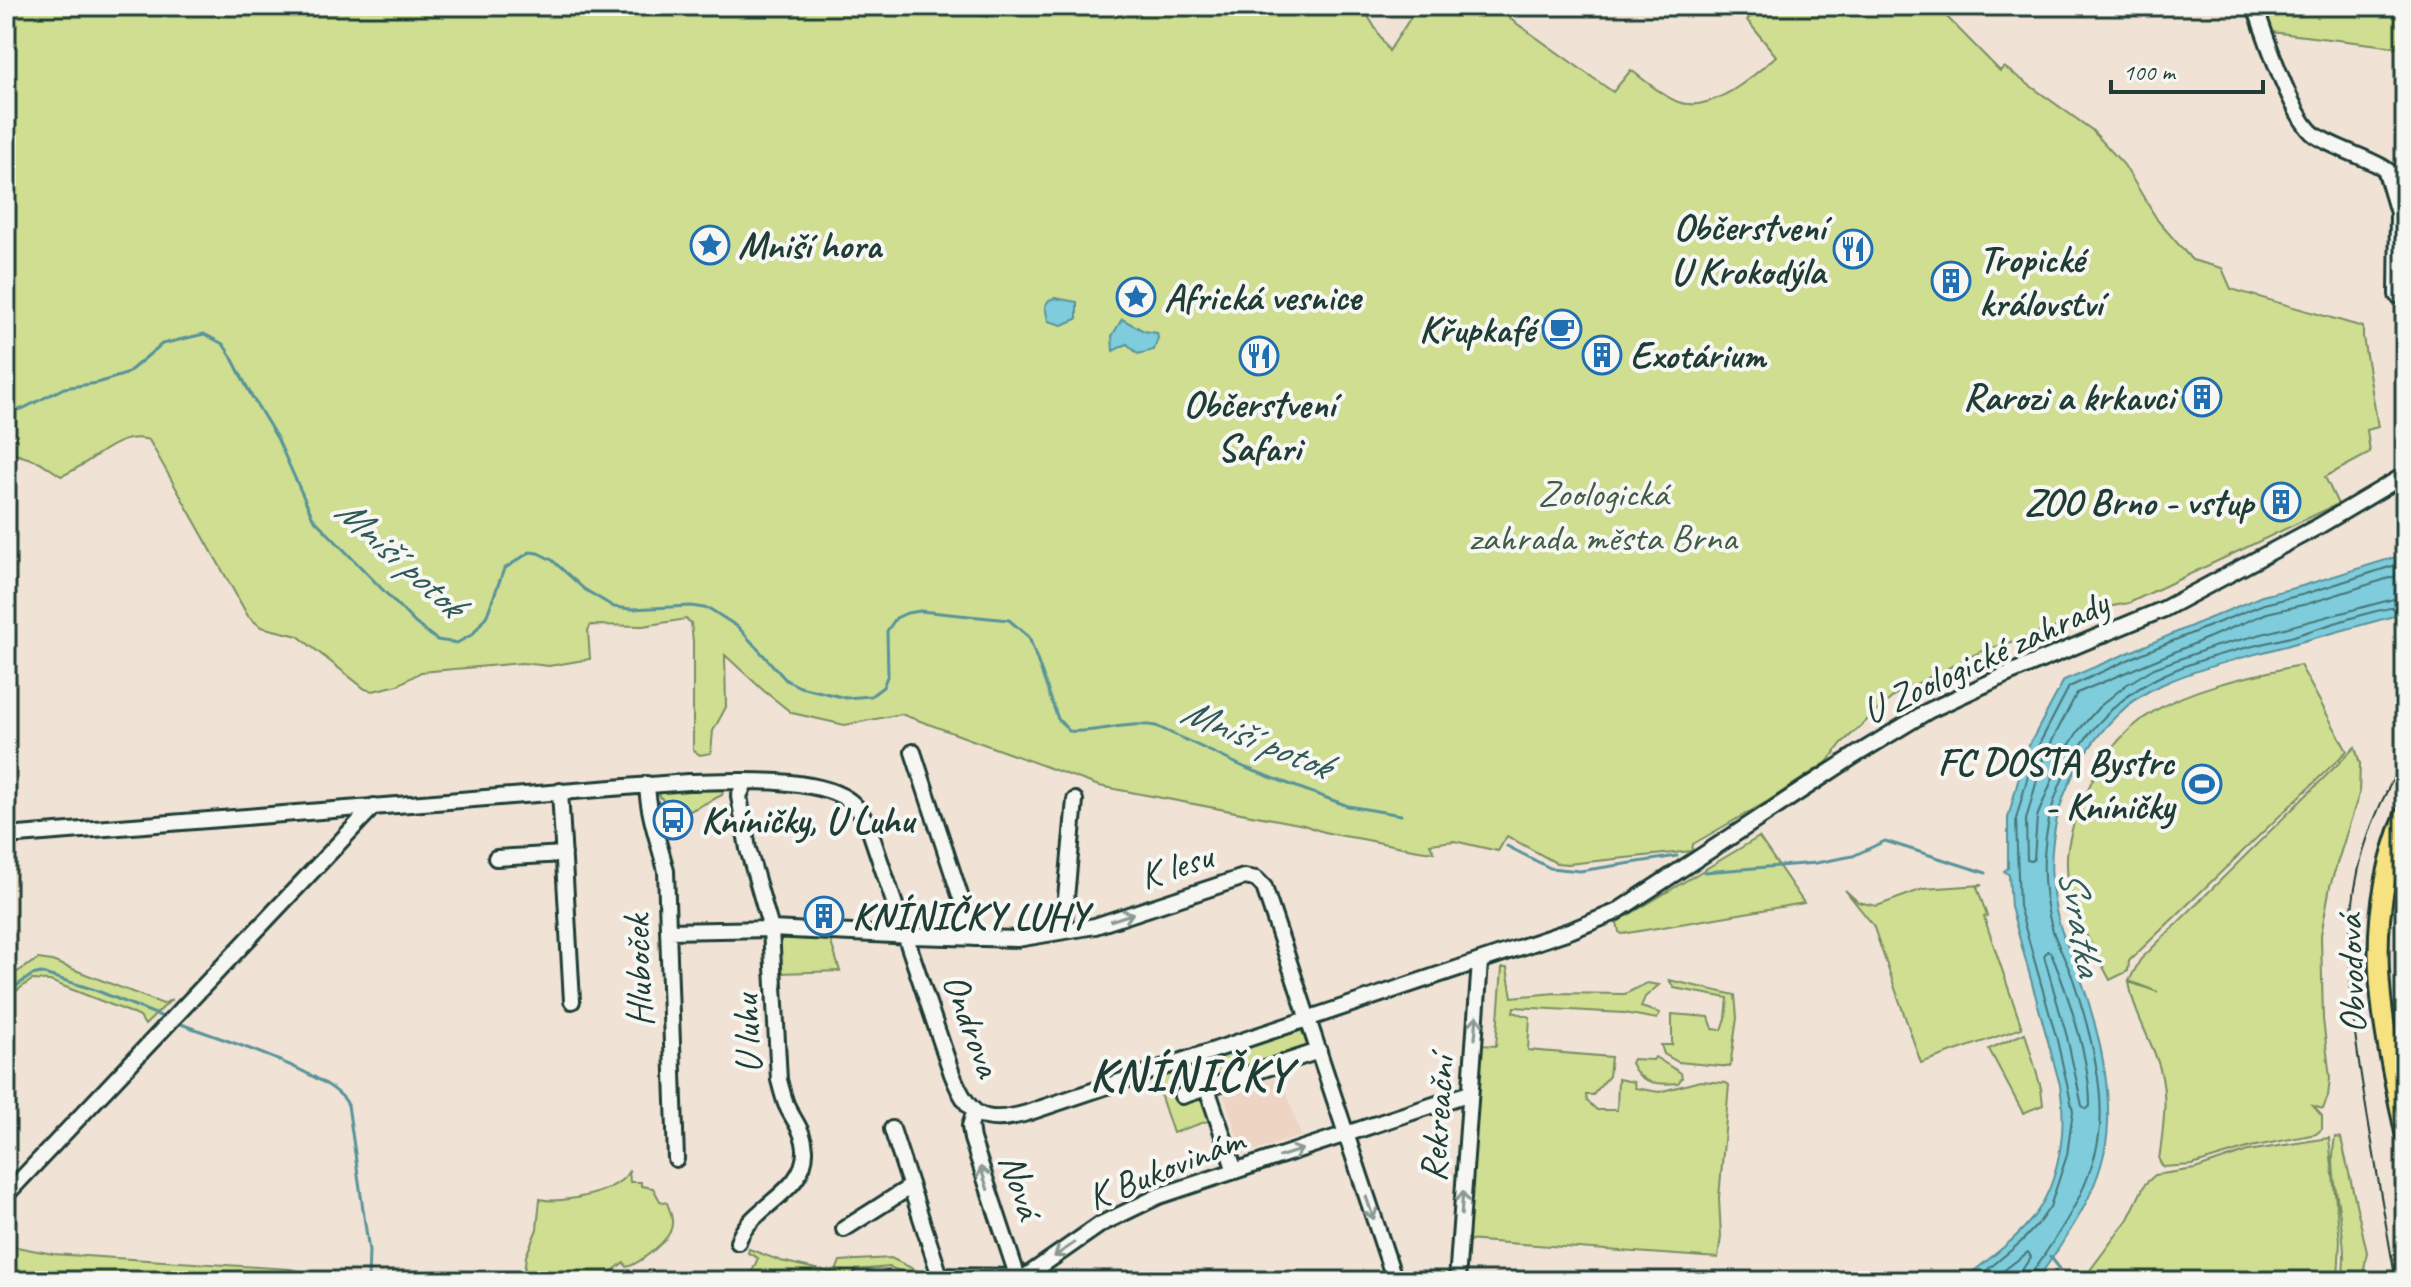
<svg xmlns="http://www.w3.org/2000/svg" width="2411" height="1287" viewBox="0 0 2411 1287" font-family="Caveat,sans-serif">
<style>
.built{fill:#edd4c3}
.green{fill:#cfde91;stroke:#778e62;stroke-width:2}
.water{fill:#7eccdc;stroke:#589399;stroke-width:2}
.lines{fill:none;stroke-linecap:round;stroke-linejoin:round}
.shore{stroke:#457677;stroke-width:2}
.stream{stroke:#589399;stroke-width:3}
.minor-casing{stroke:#1f3d34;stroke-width:20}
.major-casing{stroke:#1f3d34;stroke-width:24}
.minor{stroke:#f6f6f2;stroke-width:14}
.major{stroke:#f7e281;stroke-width:18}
.tram{stroke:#1f3d34;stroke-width:2}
.oneway{stroke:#8a9a93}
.labels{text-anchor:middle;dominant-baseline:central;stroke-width:8;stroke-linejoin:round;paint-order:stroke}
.poi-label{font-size:38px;font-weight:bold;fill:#1f3d34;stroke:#f6f6f2;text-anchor:start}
.park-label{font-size:38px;fill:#425d47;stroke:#f6f6f2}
.street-label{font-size:38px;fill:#1f3d34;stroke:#f6f6f2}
.water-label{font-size:40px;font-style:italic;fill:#325a56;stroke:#f6f6f2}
.district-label{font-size:46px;font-weight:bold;letter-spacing:2px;fill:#1f3d34;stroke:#f6f6f2}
</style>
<rect width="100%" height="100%" fill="#f1e2d6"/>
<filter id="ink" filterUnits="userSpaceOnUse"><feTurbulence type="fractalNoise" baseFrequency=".0125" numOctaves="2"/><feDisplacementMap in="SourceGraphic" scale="16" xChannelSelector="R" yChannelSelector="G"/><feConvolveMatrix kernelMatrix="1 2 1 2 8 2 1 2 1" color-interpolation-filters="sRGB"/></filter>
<g filter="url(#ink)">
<path class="built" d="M1281,1076L1301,1136L1243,1154L1224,1095Z"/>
<path class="green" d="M6,6H937L988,17L992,6H1362L1389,51L1418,6H1492L1613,92L1631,70C1643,79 1664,97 1678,102C1711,114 1753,77 1776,56L1747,20L1762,6H2160L1945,15L2000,71L2004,67L2092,130L2124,165L2158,221L2192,260L2222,268L2231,289L2363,327V337L2378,427L2367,430L2370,453L2325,477L2338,504L2129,603L2091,610L2064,625L1980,652L1896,694L1842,743L1827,762L1768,801L1693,844L1692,851L1568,864L1556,863L1507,836L1498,851L1454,841L1430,844L1434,852C1412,850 1393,845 1372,841C1349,836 1326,835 1304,825L1099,786L901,714L845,725L792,713L764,691L725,655L726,707L713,731L711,753L700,755L693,750V642L691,623L686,619L643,626L591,625L588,630L590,659L549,666L522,663L421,672L398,685L373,691L365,689L298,636L261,627L248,616L149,440C116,430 89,467 61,476L40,462L6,451Z
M2263,6H2405V48L2271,32Z
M2300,665L2347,751L2129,961L2128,971L2110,980C2090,942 2065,903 2067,858C2067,846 2071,834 2074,822L2077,820C2112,701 2193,689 2300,665Z
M2355,747L2360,764L2359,794L2330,886L2321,935L2323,1019L2330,1078L2328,1096L2323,1109L2313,1106L2322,1116V1129L2316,1134L2251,1147L2192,1165L2163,1167L2159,1160C2164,1121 2170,1091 2155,1054C2145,1029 2133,1009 2129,982L2158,992L2129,981L2140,960Z
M724,787L722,795L676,818L659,795L665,788Z
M1759,837L1804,903L1622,934L1619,932L1617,922Z
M1982,885L1977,887L1987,916L1984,917L2022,1028L1921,1063L1873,925L1845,890L1858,902L1877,906L1923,889Z
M777,933H828L840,971L781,973Z
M38,959L52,961L163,1004L172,999L145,1025L140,1017L132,1013L50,981L32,980L6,998V979Z
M1502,968H1507L1512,997L1555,993L1625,994L1647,983L1659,985L1645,997L1641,1007L1660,1013L1657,1019L1624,1013L1514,1007L1513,1012L1530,1017L1528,1050L1611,1057L1609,1076L1593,1095H1586L1587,1101L1597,1110H1617L1618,1079L1634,1082L1635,1088L1659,1092L1700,1081L1726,1083L1729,1085L1719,1198L1721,1237L1718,1258L1465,1240L1481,1045L1496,1046Z
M1669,980L1735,995L1737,1018L1730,1067L1678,1062L1664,1054L1661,1045H1672V1014L1709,1017L1713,1029L1722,1030L1726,1018L1728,998L1674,988Z
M1302,1030L1311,1058L1216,1089L1215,1093L1206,1061Z
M2025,1033L2041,1088L2043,1105L2023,1113L1989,1049Z
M1655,1057L1681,1073L1682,1078L1678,1083C1657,1085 1640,1084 1631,1063L1633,1059L1653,1060Z
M1193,1067L1211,1120L1173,1133L1155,1079Z
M2335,1137L2341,1138L2367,1252L2362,1281H2342C2351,1232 2326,1180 2335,1137Z
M2329,1138L2340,1240L2338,1281H2087L2088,1273L2128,1219L2145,1184L2155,1175L2195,1169L2248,1151Z
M629,1170L630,1182H641V1186L653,1188L660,1201L667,1203C670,1211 674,1220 671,1229C668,1241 638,1265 626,1267L624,1262L610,1273L590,1281H523L526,1256L537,1229L540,1199C560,1205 622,1192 629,1170Z
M6,1245L53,1254L290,1269L342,1281H50L41,1278L6,1281Z
M749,1249L781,1261L829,1272L836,1271L840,1261L891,1258L932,1278L931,1281H922L890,1267L856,1270L851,1281H748L758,1258L748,1253Z"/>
<path class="water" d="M1055,298L1077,302V319L1062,325L1048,321L1045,306L1049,300Z
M1122,319L1144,331L1157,333L1158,338L1154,350L1138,354L1127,344L1113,351L1112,336Z
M2405,554V613C2360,625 2316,638 2271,650C2234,660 2196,669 2161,685C2129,699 2101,728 2083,758C2051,807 2043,870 2060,926C2065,943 2075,959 2080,976C2096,1022 2110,1076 2108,1124C2106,1183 2069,1235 2036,1281H1961C1985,1262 2011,1244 2031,1220C2060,1184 2067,1130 2060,1085L2011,907L2009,875L2004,871L2008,868V818L2026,751L2064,680L2262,596L2302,586Z"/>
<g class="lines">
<path class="shore" d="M2405,573L2307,604L2267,613L2077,693L2043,758L2026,820L2027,860L2031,861L2034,859L2037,817L2061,758L2079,730L2099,707L2126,685L2154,668L2213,647L2405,596
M2047,951L2051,953C2069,996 2090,1060 2090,1106L2087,1109L2082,1106L2067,1037L2044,956Z
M1974,1281L2021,1242L2038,1224L2050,1207L2067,1155L2073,1111L2057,1040L2019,906L2016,819L2034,754L2069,687L2143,653L2264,604L2305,594L2405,562
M1990,1281L2028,1252L2031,1257L2022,1270L2020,1281
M2030,1281L2031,1274C2062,1230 2095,1182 2100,1127C2104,1083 2087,1021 2073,979C2067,962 2057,945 2052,928C2025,833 2065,726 2155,679C2197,657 2248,648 2294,636C2327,626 2372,609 2405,606"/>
<path class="stream" d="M6,411L22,409L64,388L97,383L126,374L162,344L204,334L223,344L231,356L251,395L277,438L313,518L415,623L437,640L457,643L473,634L487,615L504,569L530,552L538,553L552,560L584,589L614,607L631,609L691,606L710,609L738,627L786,680L800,687L846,698L871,696L883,687L888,674L887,631L896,618L907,613L920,611L1009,620L1029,637L1058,719L1069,731C1098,733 1128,721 1156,726L1246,768L1348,806L1401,815
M1507,846L1550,868L1580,871L1677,856
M1704,872L1816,863L1853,856L1885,841L1986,873
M6,993L32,975L41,973L95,990L163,1017
M181,1024C215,1037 335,1074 348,1105L369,1251L368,1281
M2050,1256L2060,1269"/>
<defs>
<path id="minor" d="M2255,6C2264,33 2293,120 2315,135C2343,154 2385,159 2405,187
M2385,169L2398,213L2397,295
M913,752L974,938
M647,784C648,814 659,842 666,871L676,1159
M560,791L572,1001
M6,836L688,782C730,781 812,776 847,799C858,806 864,817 869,828L952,1074C969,1116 982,1126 1027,1113L1572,930L1616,912L1854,756L1928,711L2008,674L2164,609L2319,526L2405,475
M496,858L564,854
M668,931L771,929L913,936L1017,939L1095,926L1244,877L1256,879L1264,887L1395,1281
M1063,931L1075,800
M1196,1056L1235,1171
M1182,1096L1319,1051
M974,1113L970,1126L972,1139L1018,1278
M892,1129L940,1276
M6,1195L374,806
M844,1229L910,1187
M738,1242C749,1206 807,1193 805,1149C804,1131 793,1120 786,1104C783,1096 781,1087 779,1080L771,929L748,849L741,808L739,796L746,781
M940,1276L1025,1277L1101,1224L1159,1196L1470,1093
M1457,1281L1480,962"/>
<path id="major" d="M2405,815C2360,928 2381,1017 2405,1132"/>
</defs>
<use href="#minor" class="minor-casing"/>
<use href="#major" class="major-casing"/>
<use href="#minor" class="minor"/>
<use href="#major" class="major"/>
<path class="tram" d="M2396,1281C2386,1227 2377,1173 2368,1119C2346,988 2330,878 2405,759"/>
</g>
<defs><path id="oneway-shaft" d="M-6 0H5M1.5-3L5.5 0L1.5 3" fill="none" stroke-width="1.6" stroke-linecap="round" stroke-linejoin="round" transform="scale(2)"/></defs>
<g class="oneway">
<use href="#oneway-shaft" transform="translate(1122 917) rotate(-18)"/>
<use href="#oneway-shaft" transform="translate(1476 1027) rotate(-85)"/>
<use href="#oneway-shaft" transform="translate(1291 1153) rotate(-18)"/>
<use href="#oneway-shaft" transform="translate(984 1178) rotate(-108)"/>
<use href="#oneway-shaft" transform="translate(1462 1203) rotate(-86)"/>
<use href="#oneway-shaft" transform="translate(1370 1208) rotate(71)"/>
<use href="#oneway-shaft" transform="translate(1064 1250) rotate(145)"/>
</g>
</g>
<defs>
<symbol id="sight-ring" viewBox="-11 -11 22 22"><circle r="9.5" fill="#f6f6f2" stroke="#1f6fb2" stroke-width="1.5"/><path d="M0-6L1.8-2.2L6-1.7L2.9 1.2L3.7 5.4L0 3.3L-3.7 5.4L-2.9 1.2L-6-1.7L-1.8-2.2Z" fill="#1f6fb2"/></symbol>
<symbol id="restaurant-ring" viewBox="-11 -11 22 22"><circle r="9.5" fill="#f6f6f2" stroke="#1f6fb2" stroke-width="1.5"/><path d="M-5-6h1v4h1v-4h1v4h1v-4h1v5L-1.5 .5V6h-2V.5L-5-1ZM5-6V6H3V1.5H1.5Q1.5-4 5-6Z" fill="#1f6fb2"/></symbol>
<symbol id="building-ring" viewBox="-11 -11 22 22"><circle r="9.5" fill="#f6f6f2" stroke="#1f6fb2" stroke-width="1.5"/><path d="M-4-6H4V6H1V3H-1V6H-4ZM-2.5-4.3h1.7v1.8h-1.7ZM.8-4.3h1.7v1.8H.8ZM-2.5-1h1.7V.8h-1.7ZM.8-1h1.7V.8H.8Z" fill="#1f6fb2"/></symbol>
<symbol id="cafe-ring" viewBox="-11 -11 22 22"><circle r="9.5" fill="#f6f6f2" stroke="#1f6fb2" stroke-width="1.5"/><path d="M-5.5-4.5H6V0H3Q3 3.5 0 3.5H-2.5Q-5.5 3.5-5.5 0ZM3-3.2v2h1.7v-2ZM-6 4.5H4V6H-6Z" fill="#1f6fb2"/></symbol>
<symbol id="stadium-ring" viewBox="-11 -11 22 22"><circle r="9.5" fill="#f6f6f2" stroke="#1f6fb2" stroke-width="1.5"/><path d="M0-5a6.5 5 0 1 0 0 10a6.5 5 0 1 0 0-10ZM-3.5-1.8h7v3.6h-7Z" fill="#1f6fb2"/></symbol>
<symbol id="bus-ring" viewBox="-11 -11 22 22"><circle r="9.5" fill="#f6f6f2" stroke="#1f6fb2" stroke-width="1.5"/><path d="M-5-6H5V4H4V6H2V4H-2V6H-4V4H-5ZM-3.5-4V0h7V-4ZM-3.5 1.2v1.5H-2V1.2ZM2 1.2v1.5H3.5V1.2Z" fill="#1f6fb2"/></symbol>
</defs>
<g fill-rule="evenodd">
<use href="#sight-ring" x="688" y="223" width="44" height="44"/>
<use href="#restaurant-ring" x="1831" y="227" width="44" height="44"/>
<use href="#building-ring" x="1929" y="259" width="44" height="44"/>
<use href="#sight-ring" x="1114" y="275" width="44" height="44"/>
<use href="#cafe-ring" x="1540" y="307" width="44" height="44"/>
<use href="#building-ring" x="1580" y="333" width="44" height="44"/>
<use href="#restaurant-ring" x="1237" y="334" width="44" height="44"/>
<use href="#building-ring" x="2180" y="375" width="44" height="44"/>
<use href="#building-ring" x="2259" y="480" width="44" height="44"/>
<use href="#stadium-ring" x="2180" y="762" width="44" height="44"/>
<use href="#bus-ring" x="651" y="798" width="44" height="44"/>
<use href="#building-ring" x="802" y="894" width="44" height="44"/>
</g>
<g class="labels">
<g class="poi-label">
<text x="1825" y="227" text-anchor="end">Občerstvení<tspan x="1825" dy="44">U Krokodýla</tspan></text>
<text x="738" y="245">Mniší hora</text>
<text x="1979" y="259">Tropické<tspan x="1979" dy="44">království</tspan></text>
<text x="1164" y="297">Africká vesnice</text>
<text x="1534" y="329" text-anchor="end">Křupkafé</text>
<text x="1630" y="355">Exotárium</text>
<text x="2174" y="397" text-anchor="end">Rarozi a krkavci</text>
<text x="1259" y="404" text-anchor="middle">Občerstvení<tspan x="1259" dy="44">Safari</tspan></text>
<text x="2253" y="502" text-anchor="end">ZOO Brno - vstup</text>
<text x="2174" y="762" text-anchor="end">FC DOSTA Bystrc<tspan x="2174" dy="44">- Kníničky</tspan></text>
<text x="701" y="820">Kníničky, U Luhu</text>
<text x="852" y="916">KNÍNIČKY LUHY</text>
</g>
<g class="park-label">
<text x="1603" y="493">Zoologická<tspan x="1603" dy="44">zahrada města Brna</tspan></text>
</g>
<g class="street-label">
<text transform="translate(1985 657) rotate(-25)">U Zoologické zahrady</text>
<text transform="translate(1176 866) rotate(-18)">K lesu</text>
<text transform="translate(638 971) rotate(-92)">Hluboček</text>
<text transform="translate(2351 974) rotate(-92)">Obvodová</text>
<text transform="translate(972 1025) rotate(70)">Ondrova</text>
<text transform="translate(747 1034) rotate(-93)">U luhu</text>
<text transform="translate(1437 1119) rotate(-86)">Rekreační</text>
<text transform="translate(1165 1168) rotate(-22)">K Bukovinám</text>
<text transform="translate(1021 1186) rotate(72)">Nová</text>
</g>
<g class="water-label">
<text transform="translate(400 557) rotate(42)">Mniší potok</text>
<text transform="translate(1256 738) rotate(22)">Mniší potok</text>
<text transform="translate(2081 922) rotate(80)">Svratka</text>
</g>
<g class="district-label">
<text x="1191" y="1075">KNÍNIČKY</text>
</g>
</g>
<rect width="2411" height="1287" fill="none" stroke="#f6f6f2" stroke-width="32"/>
<rect x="16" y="16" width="2379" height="1255" fill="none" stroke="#1f3d34" stroke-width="3" filter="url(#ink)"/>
<path d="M2111 80v12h152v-12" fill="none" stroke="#1f3d34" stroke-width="4"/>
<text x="2123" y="80" font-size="24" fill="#1f3d34" stroke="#f6f6f2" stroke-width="6" paint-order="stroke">100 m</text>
</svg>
